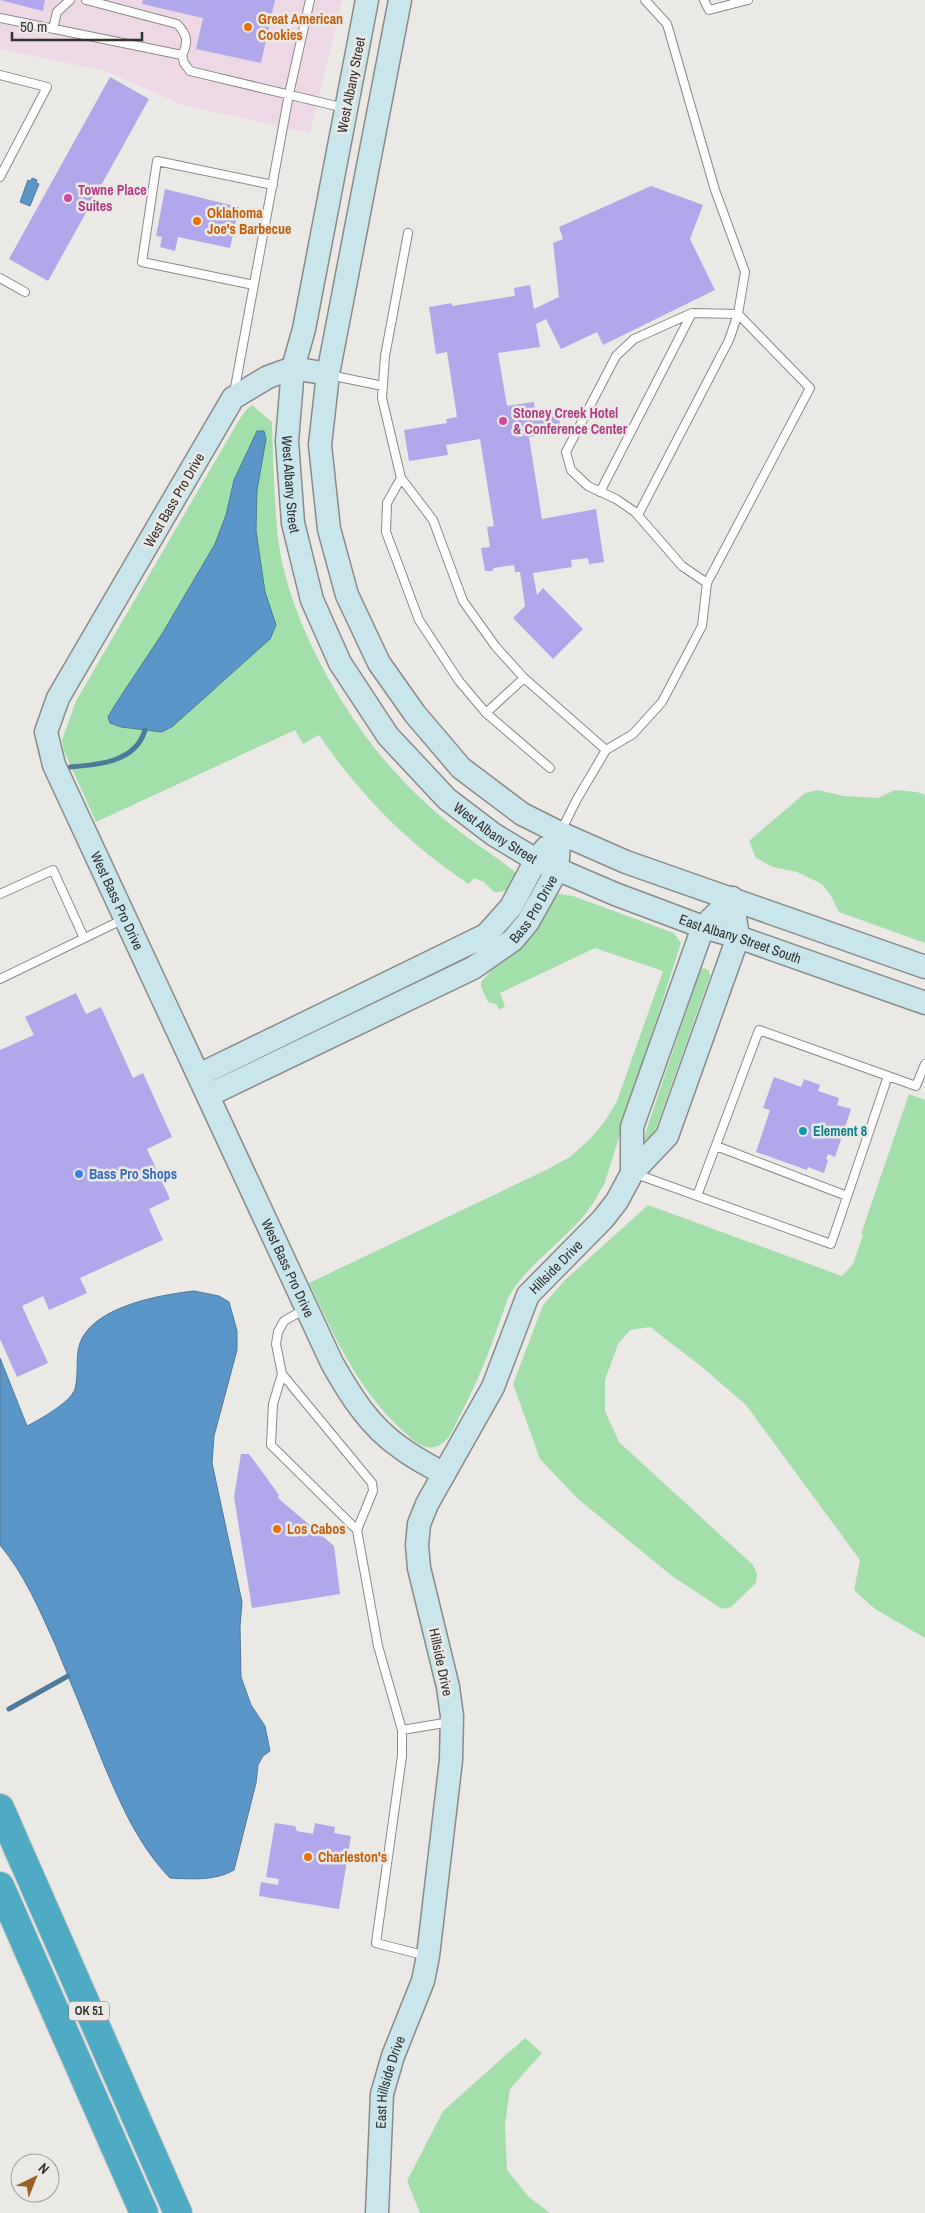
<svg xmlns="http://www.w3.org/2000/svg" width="925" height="2213" viewBox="0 0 925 2213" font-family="'Archivo Narrow',sans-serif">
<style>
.commercial{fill:#eed8e6}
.green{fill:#a3dfaa}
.water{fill:#5a97c8;stroke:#4e799a}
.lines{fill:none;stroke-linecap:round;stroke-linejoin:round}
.stream{stroke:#4e799a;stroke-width:5}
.building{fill:#b1a7eb}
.lane-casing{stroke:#8b8a87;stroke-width:10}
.secondary-casing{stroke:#8b8a87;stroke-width:25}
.highway-casing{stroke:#c6c6c5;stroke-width:30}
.lane{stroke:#fff;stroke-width:8}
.secondary{stroke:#cae6ed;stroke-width:22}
.highway{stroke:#4faac4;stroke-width:28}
.food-dot{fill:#e8710a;stroke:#eae9e6;stroke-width:2}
.hotel-dot{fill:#d1479c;stroke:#eae9e6;stroke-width:2}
.culture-dot{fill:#0f9aa8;stroke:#eae9e6;stroke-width:2}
.shop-dot{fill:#3f7fe0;stroke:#eae9e6;stroke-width:2}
.labels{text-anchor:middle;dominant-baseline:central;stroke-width:5;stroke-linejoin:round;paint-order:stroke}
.shield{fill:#eae9e6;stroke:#696967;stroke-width:1}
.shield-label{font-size:12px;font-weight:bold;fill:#323230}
.food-label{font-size:14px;font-weight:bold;fill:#c56008;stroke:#eae9e6;text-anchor:start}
.street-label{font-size:14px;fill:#323230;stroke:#eae9e6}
.hotel-label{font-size:14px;font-weight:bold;fill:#b23c85;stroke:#eae9e6;text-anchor:start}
.culture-label{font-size:14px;font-weight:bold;fill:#0d838f;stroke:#eae9e6;text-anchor:start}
.shop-label{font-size:14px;font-weight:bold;fill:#366cbe;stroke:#eae9e6;text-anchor:start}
</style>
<rect width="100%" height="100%" fill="#eae9e6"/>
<path class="commercial" d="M0,0H342L310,133L183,105L105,71L0,49Z"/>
<path class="green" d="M252,405L272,422C273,457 274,493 277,528C284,617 349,728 412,790C429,807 448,823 467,837C483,849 501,860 516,873C517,887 507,893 494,892L484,882L474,878L469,884C409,845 359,794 319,735L303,744L295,730L96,822L64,751L62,740L76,701L239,420L247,409Z
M818,790L843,796L878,798L895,790L917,792L925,795V943L839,912L830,894L822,884L797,872L773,867L756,858L749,841L805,793Z
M559,894L573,896L674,933L681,943L604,1185C599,1192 595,1201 590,1208C566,1241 528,1262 508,1298C493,1341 481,1377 459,1417C455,1425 451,1437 443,1443C427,1455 412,1440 401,1429C356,1387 335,1337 309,1283L546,1170L570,1157L590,1139L605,1121L617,1101L663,971L595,948L500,993L505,1006L500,1010L496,1004L488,1002L481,987V982L494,967L519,949L556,895Z
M703,968L709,970L710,976L655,1131L651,1138L646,1143L644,1140L646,1131L700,971Z
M909,1094L925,1100V1638L875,1609L854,1590L860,1560L746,1405L702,1367L650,1327L630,1330L618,1344L605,1380V1411L619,1442L753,1565L757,1574L756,1583L731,1607L722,1609L672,1576L578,1499L540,1459L513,1384L543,1305L565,1280L648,1205L842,1276L853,1264L863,1235L861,1234Z
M525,2038L542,2053L510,2089L505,2125L507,2170L529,2197L550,2213H420L407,2181L443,2111Z"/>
<path class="water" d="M32,178L37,180L36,183L39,184L30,206L20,202L28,180L31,181Z
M257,431H264L266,439L257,490L256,531L265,592L276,625L270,639L173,726L162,732L121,727L110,723L108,717L115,705L162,634L215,544L226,515L234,480Z
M194,1291L219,1296L229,1302L237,1331V1350L214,1436L212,1463L242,1602L240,1626L241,1677L251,1705L265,1726L270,1751L263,1756L258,1765L256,1783L234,1870C215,1881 192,1879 170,1878C138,1845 120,1803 102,1760C87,1722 71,1683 55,1644C39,1609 25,1575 0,1545V1358L27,1426C39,1420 71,1402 75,1389C79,1374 75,1358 80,1343C94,1306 160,1295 194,1291Z"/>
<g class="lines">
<path class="stream" d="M70,767C98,765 136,762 145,730
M9,1709L68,1676"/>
</g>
<path class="building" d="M0,0H45L43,11Z
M143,0H275L261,63L196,49L203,18L142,4Z
M110,77L149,99L48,281L9,259Z
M651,186L703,205L690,239L715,290L603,345L597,332L561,349L546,319L536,324L540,347L498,353L507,406L534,402L535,411L558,408L561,432L529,437L542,519L596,509L604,562L589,564L588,558L571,560L572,567L533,573L537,595L543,588L583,629L553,659L513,618L525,606L520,572H515L514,565L494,568L492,571H485L481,548L490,547L487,527L494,526L480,439L446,445L448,455L409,461L404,430L447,423L446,419L457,417L447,352L436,354L429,307L452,303V306L515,296L514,288L530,285L534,309L559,297L553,243L563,239L559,227Z
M165,189L239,207L230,248L178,237L175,251L160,247L162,237L156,236Z
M76,993L86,1014L101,1007L133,1078L143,1073L172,1137L147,1149L170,1199L149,1209L163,1240L80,1278L87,1293L49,1310L43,1296L22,1306L48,1363L17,1377L0,1339V1050L34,1035L25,1017Z
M774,1077L801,1087L804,1079L820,1085L818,1091L839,1098L837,1105L851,1109L835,1157L828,1154L826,1159L828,1160L824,1173L808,1167L807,1170L756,1152L770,1110L763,1108Z
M241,1454H249L279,1495L278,1498L334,1546L340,1594L252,1608L234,1497Z
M275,1823L295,1826L297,1831L313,1834L315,1823L335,1827L334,1833L351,1836L339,1909L259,1896L261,1882L278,1885L279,1879L266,1877Z"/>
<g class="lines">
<defs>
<path id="lane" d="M86,0L177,24C187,34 189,42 182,55
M704,0L709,10L748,0
M0,18L182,55L184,63L190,71L345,108
M53,29L57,12L70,0
M0,75L47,87L0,177
M408,233L385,356L382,398L401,478L433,520L463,601L496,647L524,678L606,750
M0,278L25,292
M254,285L142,262L157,161L273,185
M329,375L383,386
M234,393L289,94L310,0
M401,478L387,503L386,532L419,620L459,681L486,713L550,768
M600,492L692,313
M638,515L729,340L738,314L692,313L634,339L616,356L566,452L571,470L588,486L616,499L635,512L682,566L707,583
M486,713L524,678
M561,831L577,799L606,750L633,734L662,702L702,626L707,583L810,388L738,314L745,272L715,190L667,24L645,0
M0,894L53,870L84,938
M0,979L124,919
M888,1076L916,1086L925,1064
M716,1146L847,1196
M636,1174L831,1244L888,1076L759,1030L697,1196
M305,1309L284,1321L278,1332L276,1344L282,1374L273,1404L271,1445L357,1530L378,1646L402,1730L450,1722
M282,1374L372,1483L373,1491L357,1530
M402,1730V1756L376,1943L427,1956"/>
<g id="secondary">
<path id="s1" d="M367,0L304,329L293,368L287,441L293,523L312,600L340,663L388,736L447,799L493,834L536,860L615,894L703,927L738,937L925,1003"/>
<path d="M400,0L328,374L320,445L329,529L347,595L379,663L415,714L461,768L522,814L560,833L626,862L925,967"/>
<path id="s2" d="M328,374L293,368L268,377L233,398L58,698L46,732L54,765L332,1363C350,1395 370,1427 401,1448C414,1458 430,1466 444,1474"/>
<path d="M199,1075L486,935L511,907L536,860L546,848"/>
<path id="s3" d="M209,1095L473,968L513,940L528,922L557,870L560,833"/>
<path d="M632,1173L667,1136L738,937L732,898"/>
<path id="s4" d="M377,2213L382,2094L393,2056L423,1981L428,1956L451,1760L452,1716L448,1687L419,1568L417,1545L419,1524L427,1504L493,1387L528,1295L603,1219L617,1201L632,1173V1127L703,927L732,898"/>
</g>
<path id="highway" d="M0,1808L178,2213
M0,1886L144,2213"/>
</defs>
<use href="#lane" class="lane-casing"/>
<use href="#secondary" class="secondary-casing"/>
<use href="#highway" class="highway-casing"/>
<use href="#lane" class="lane"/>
<use href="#secondary" class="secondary"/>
<use href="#highway" class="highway"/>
</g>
<g class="food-dot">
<circle cx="248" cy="27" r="5"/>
<circle cx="197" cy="221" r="5"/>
<circle cx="277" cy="1529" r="5"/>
<circle cx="308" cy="1857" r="5"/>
</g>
<g class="hotel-dot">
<circle cx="68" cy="198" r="5"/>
<circle cx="503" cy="421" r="5"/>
</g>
<circle class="culture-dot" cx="803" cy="1131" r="5"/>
<circle class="shop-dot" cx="79" cy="1174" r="5"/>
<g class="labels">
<rect class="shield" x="69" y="2001.5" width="40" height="19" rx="4"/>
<g class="shield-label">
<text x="89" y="2011">OK 51</text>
</g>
<g class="food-label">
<text x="258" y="19">Great American<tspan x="258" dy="16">Cookies</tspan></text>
<text x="207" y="213">Oklahoma<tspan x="207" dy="16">Joe's Barbecue</tspan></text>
<text x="287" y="1529">Los Cabos</text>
<text x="318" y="1857">Charleston's</text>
</g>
<g class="street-label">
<text transform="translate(351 85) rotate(-79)">West Albany Street</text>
<text stroke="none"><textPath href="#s1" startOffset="492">West Albany Street</textPath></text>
<text transform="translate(174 500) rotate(-60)">West Bass Pro Drive</text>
<text stroke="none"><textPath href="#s1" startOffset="912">West Albany Street</textPath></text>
<text stroke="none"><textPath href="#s2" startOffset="670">West Bass Pro Drive</textPath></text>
<text stroke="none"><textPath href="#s3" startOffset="379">Bass Pro Drive</textPath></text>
<text stroke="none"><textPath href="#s1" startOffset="1180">East Albany Street South</textPath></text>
<text stroke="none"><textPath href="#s4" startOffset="996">Hillside Drive</textPath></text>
<text stroke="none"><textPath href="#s2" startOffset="1075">West Bass Pro Drive</textPath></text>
<text transform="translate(441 1662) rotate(78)">Hillside Drive</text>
<text stroke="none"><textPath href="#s4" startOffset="132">East Hillside Drive</textPath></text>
</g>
<g class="hotel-label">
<text x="78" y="190">Towne Place<tspan x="78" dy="16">Suites</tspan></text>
<text x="513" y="413">Stoney Creek Hotel<tspan x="513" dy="16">&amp; Conference Center</tspan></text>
</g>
<g class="culture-label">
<text x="813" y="1131">Element 8</text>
</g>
<g class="shop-label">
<text x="89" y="1174">Bass Pro Shops</text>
</g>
</g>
<g transform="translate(35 2178) rotate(43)"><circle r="24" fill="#eae9e6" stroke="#a0a09d"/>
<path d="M0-4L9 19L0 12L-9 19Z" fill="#9c6122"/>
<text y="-8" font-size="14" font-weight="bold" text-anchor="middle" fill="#323230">N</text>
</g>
<path d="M12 32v8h130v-8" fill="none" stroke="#323230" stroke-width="2.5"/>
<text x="20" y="32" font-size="15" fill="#323230" stroke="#eae9e6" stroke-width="4" paint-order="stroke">50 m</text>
</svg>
